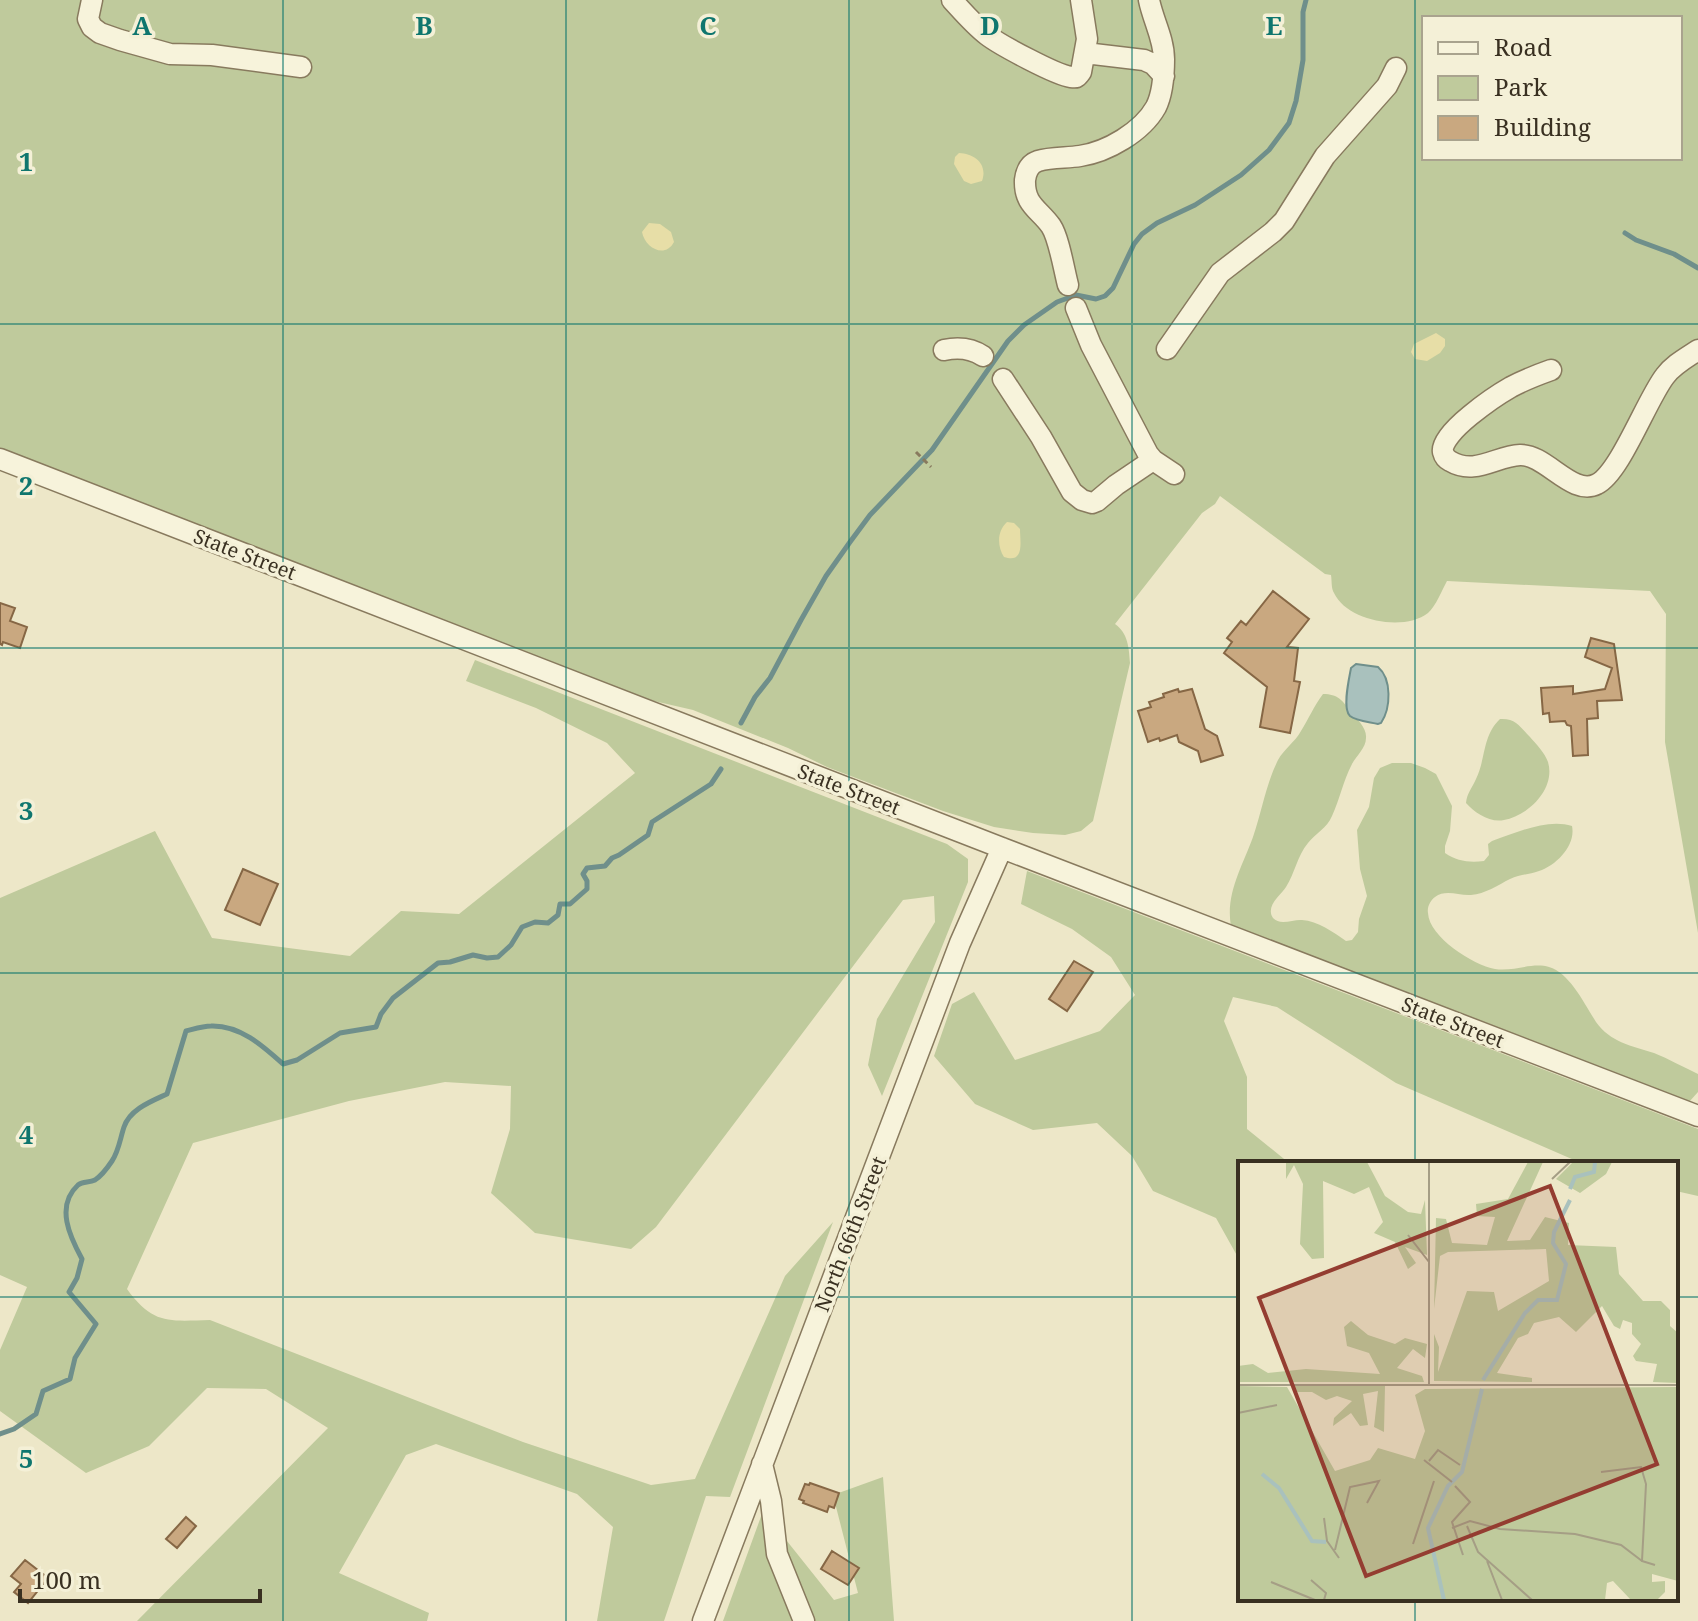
<svg xmlns="http://www.w3.org/2000/svg" width="1698" height="1621" viewBox="0 0 1698 1621" font-family="'Noto Serif',serif">
<style>
.green{fill:#bfca9c;fill-rule:evenodd}
.sand{fill:#e7dea7}
.water{fill:#a9c1bd;stroke:#6f8f8b;stroke-width:2}
.lines{fill:none;stroke-linecap:round;stroke-linejoin:round}
.stream{stroke:#6f8f8b;stroke-width:5}
.building{fill:#c9a880;stroke:#866745;stroke-width:2}
.minor-casing{stroke:#887a5e;stroke-width:23}
.path{stroke:#887a5e;stroke-width:3;stroke-dasharray:6 4;stroke-linecap:butt}
.minor{stroke:#f7f3db;stroke-width:20}
.grid{fill:none;stroke:#0f766e;stroke-width:2;stroke-opacity:0.55}
.labels{text-anchor:middle;dominant-baseline:central;stroke-width:7;stroke-linejoin:round;paint-order:stroke}
.street-label{font-size:20px;fill:#393021;stroke:#f4f0d7}
.inset-river{fill:none;stroke:#a9c1bd;stroke-width:4}
.inset-road{fill:none;stroke:#a59e85;stroke-width:2}
.view{fill:#943d31;fill-opacity:0.15;stroke:#943d31;stroke-width:4}
.inset-edge{fill:none;stroke:#393021;stroke-width:4}
.grid-label{font-size:26px;text-anchor:middle;font-weight:bold;fill:#0f766e;stroke:#f4f0d7;stroke-width:7;stroke-linejoin:round;paint-order:stroke}
</style>
<rect width="100%" height="100%" fill="#ede7c8"/>
<path class="green" d="M0,0H1698V933L1665,742L1666,614L1650,591L1447,581C1442,590 1436,606 1428,613C1404,632 1347,621 1334,593C1331,588 1332,581 1331,575L1325,574L1220,496L1215,504L1202,513L1115,624C1128,633 1129,648 1130,663L1093,821L1081,831L1065,835L1033,833L994,827L943,811L827,767L788,748L693,710L654,701L510,649L0,452ZM1424,18H1680V158H1424Z
M475,660L947,844L968,859V882L882,1096L868,1065L877,1019L935,922L934,896L903,900L656,1227L631,1249L535,1233L491,1193L510,1129L511,1086L445,1082L349,1101L193,1143L127,1289C153,1325 169,1321 210,1320L523,1442L651,1485L695,1479L785,1276L833,1222L730,1497L706,1496L664,1621H597L613,1527L577,1494L436,1444L406,1455L339,1573L429,1613L427,1621H137L328,1428L266,1389L207,1388L149,1446L86,1473L0,1411V1350L27,1287L0,1275V898L155,831L212,938L350,956L401,911L459,914L635,773L607,743L536,708L466,681Z
M1323,694C1338,694 1342,700 1351,712C1357,719 1367,728 1366,738C1366,748 1356,756 1352,764C1343,781 1340,799 1332,816C1327,828 1316,833 1308,843C1297,856 1295,873 1286,887C1281,895 1265,906 1273,918C1280,926 1294,919 1302,920C1318,921 1333,932 1346,941L1352,940L1358,932L1359,919L1367,896L1360,869L1357,830L1369,807L1374,778L1380,768L1392,763H1411L1425,768L1436,774L1452,806L1450,831L1445,846V853C1457,861 1469,863 1484,861L1489,855L1488,844L1492,841C1516,833 1547,818 1572,826C1576,845 1557,865 1539,871C1529,875 1520,874 1510,879C1498,885 1485,894 1471,895C1459,896 1446,889 1435,897C1430,901 1427,907 1428,913C1429,937 1473,965 1495,969C1513,972 1532,962 1549,967C1570,973 1585,1005 1596,1022C1610,1042 1632,1046 1654,1053C1669,1059 1683,1067 1698,1074V1092L1689,1102L1231,926C1225,894 1243,865 1253,837C1262,811 1266,784 1278,760C1284,749 1295,742 1301,731C1309,718 1314,706 1323,694Z
M1500,719C1516,718 1520,727 1530,737C1536,744 1545,753 1548,762C1556,789 1528,816 1504,820C1490,823 1475,813 1466,803C1467,793 1472,788 1476,779C1486,759 1482,736 1500,719Z
M1027,871L1698,1129V1196L1676,1191V1163H1581L1396,1083L1277,1007L1233,997L1224,1021L1247,1077V1129L1289,1163H1240V1261L1216,1218L1153,1191L1132,1156L1097,1123L1033,1130L975,1104L934,1056L952,1004L974,992L1015,1060L1100,1031L1135,995L1111,957L1072,929L1021,904Z
M883,1477L894,1621H723L763,1511L834,1600L858,1593L833,1495Z"/>
<path class="sand" d="M959,153C975,154 988,164 982,181L971,184L964,181L954,164L955,157Z
M649,223L660,224L671,232L674,242C665,259 645,248 642,232Z
M1436,333L1445,339V346L1440,353L1427,361L1415,359L1411,352L1414,344Z
M1007,522L1014,523L1020,529C1020,542 1025,564 1004,557C997,546 997,531 1007,522Z"/>
<path class="water" d="M1356,664L1378,667C1392,679 1391,708 1381,723L1378,724C1370,722 1356,721 1350,716C1342,709 1349,679 1351,668Z"/>
<g class="lines">
<path class="stream" d="M1625,233L1636,240L1674,254L1698,268
M741,723L755,697L770,678L801,620L826,576L850,542L870,515L932,450L1008,341L1024,325L1057,302L1076,295L1096,299L1105,296L1113,288L1134,244L1142,234L1157,223L1195,205L1241,175L1269,150L1289,123L1296,101L1303,60V12L1306,0
M0,1434L14,1429L36,1414L43,1391L70,1379L75,1358L96,1324L69,1292L77,1278L82,1259C70,1237 55,1206 78,1185C83,1181 89,1183 95,1180C101,1176 108,1167 112,1161C119,1150 120,1139 124,1127C130,1109 152,1101 167,1094L186,1031C194,1029 203,1026 211,1026C240,1025 263,1046 283,1064L297,1060L340,1033L376,1027L381,1014L393,998L438,963L450,962L473,955L487,958L498,957L511,945L522,927L535,922L548,923L558,915L560,904H570L587,889V881L583,874L587,868L605,866L612,858L619,855L648,835L652,822L711,784L721,769"/>
</g>
<path class="building" d="M1273,591L1309,619L1287,647L1298,648L1294,681L1300,682L1290,733L1260,727L1267,687L1224,653L1232,642L1227,638L1241,621L1246,625Z
M0,603L15,608L10,621L27,627L20,648L3,642L2,645L0,644Z
M1591,638L1614,644L1622,700L1597,701L1598,718L1587,719L1588,755L1573,756L1571,726L1567,725L1565,721L1550,722L1549,713L1543,714L1541,688L1573,686V694L1605,689L1612,668L1585,657Z
M1178,689L1179,692L1192,689L1205,729L1217,736L1223,755L1201,762L1198,751L1179,742L1177,735L1160,741L1159,738L1148,742L1138,711L1151,707L1149,702L1164,697L1163,694Z
M243,869L278,884L260,925L225,910Z
M1074,961L1093,972L1067,1011L1049,999Z
M810,1483L839,1493L834,1508L829,1506L827,1512L803,1503L804,1501L799,1499L805,1484L809,1485Z
M186,1517L196,1526L177,1548L166,1539Z
M832,1551L859,1568L848,1585L821,1569Z
M25,1560L48,1578L28,1603L14,1592L21,1584L11,1576Z"/>
<g class="lines">
<defs>
<path id="minor" d="M92,0L88,19L92,27L100,33L120,40L170,54L212,55L301,67
M952,0C963,12 974,25 987,35C1000,45 1056,75 1071,77C1078,78 1077,77 1081,72L1087,39L1081,0
M1085,53L1144,60L1153,64L1164,76
M1068,285C1064,270 1059,238 1051,226C1039,209 1024,205 1025,180C1026,172 1029,164 1038,161C1050,157 1067,158 1080,156C1107,152 1142,132 1156,107C1163,93 1164,75 1164,59C1164,39 1153,20 1149,0
M1076,308L1091,345L1148,454L1153,460L1174,474
M1167,349L1220,273L1273,232L1284,221L1325,156L1387,86L1396,68
M944,350C958,347 971,348 983,356
M1551,370C1537,375 1524,380 1511,387C1497,395 1439,433 1443,452C1444,456 1446,459 1450,461C1475,476 1496,456 1520,455C1546,454 1572,497 1597,484C1620,473 1647,399 1665,376C1673,365 1686,358 1698,350
M1003,379L1041,437L1072,492L1082,500L1092,503L1097,501L1116,485L1153,460
M0,459L1002,848L1698,1116
M762,1464L771,1501L777,1554L804,1621
M703,1621L960,943L1002,848"/>
</defs>
<use href="#minor" class="minor-casing"/>
<path class="path" d="M916,452L931,467"/>
<use href="#minor" class="minor"/>
</g>
<path class="grid" d="M283,0V1621M566,0V1621M849,0V1621M1132,0V1621M1415,0V1163M0,324H1698M0,648H1698M0,973H1698M0,1297H1240M1676,1297H1698M1415,1599V1621"/>
<g class="labels">
<g class="street-label">
<text transform="translate(245 554) rotate(21)">State Street</text>
<text transform="translate(849 789) rotate(21)">State Street</text>
<text transform="translate(1453 1022) rotate(21)">State Street</text>
<text transform="translate(850 1234) rotate(-69)">North 66th Street</text>
</g>
</g>
<g transform="translate(1238 1161)">
<rect width="440" height="440" fill="#ede7c8"/>
<path d="M48,1H129L147,35L170,51L183,53L187,39L189,94L167,86L178,102L170,108L157,81L136,72L145,61L131,26L116,33L85,20L86,97L74,98L62,83L65,23L56,4L48,18ZM290,1H305L269,80L292,79L307,56L331,62L330,84L378,86L381,113L405,140H423L432,149V165L440,172V222L415,221L419,203L398,200L395,195L403,183L394,173V162L385,159L382,168L376,165L364,145L338,171L321,156L296,162L290,173L280,177L259,212L294,217V221L196,220V173L201,186L200,211L229,130L256,131L260,150L311,120L308,88L210,91L202,95L196,148L198,57L208,58L214,82L249,84L257,56L239,55L238,43L270,38ZM335,1H374L368,13L342,32L318,18ZM113,160L130,174L157,183L167,177L189,183L187,197L175,188L159,207L184,215L186,221H0V205L15,203L30,212L68,208L142,213L131,192L109,185L106,166ZM0,225L49,226L97,310L132,299L140,287L177,298L187,270L177,234L187,228L440,226V420L414,413V421L427,420V431L419,439L392,438L375,420L369,422L367,439H0ZM57,225H147L146,271L136,266L140,230L125,233L130,264L122,265L113,252L95,265L96,257L114,240L99,235L88,239L74,231H56Z" fill="#bfca9c"/>
<path class="inset-river" d="M332,28L337,16L356,11L357,1M245,219L287,152L300,139H319L328,103L315,82L316,71L332,39M24,313L41,327L74,380L88,381M206,439L190,367L210,325L224,311L244,228"/>
<path class="inset-road" d="M314,18L332,1M170,74L191,101M0,224H440M191,224V1M0,252L39,244M186,299L214,321M191,300L200,289L222,304M363,311L403,306L408,323L404,400L417,404M217,325L232,341L214,361L225,394M86,357L89,380L101,397M229,365L240,391L294,439M214,367L232,360L262,368L337,373L383,384L404,400M175,383L196,320M97,389L112,326L141,320L129,342M249,400L264,439M73,419L88,432L86,439M33,421L77,439"/>
<path class="view" d="M312,25L419,303L128,415L21,137Z"/>
<rect width="440" height="440" class="inset-edge"/>
</g>
<g class="grid-label">
<text x="142" y="35">A</text>
<text x="424" y="35">B</text>
<text x="708" y="35">C</text>
<text x="990" y="35">D</text>
<text x="1274" y="35">E</text>
<text x="26" y="171">1</text>
<text x="26" y="495">2</text>
<text x="26" y="820">3</text>
<text x="26" y="1144">4</text>
<text x="26" y="1468">5</text>
</g>
<rect x="1422" y="16" width="260" height="144" fill="#f4f0d7" stroke="#a9a38e" stroke-width="2"/>
<rect x="1438" y="42" width="40" height="12" fill="#f7f3db" stroke="#a9a38e" stroke-width="2"/>
<text x="1494" y="56" font-size="24" fill="#393021">Road</text>
<rect x="1438" y="76" width="40" height="24" fill="#bfca9c" stroke="#a9a38e" stroke-width="2"/>
<text x="1494" y="96" font-size="24" fill="#393021">Park</text>
<rect x="1438" y="116" width="40" height="24" fill="#c9a880" stroke="#a9a38e" stroke-width="2"/>
<text x="1494" y="136" font-size="24" fill="#393021">Building</text>
<path d="M20 1589v12h240v-12" fill="none" stroke="#393021" stroke-width="4"/>
<text x="32" y="1589" font-size="24" fill="#393021" stroke="#f4f0d7" stroke-width="6" paint-order="stroke">100 m</text>
</svg>
